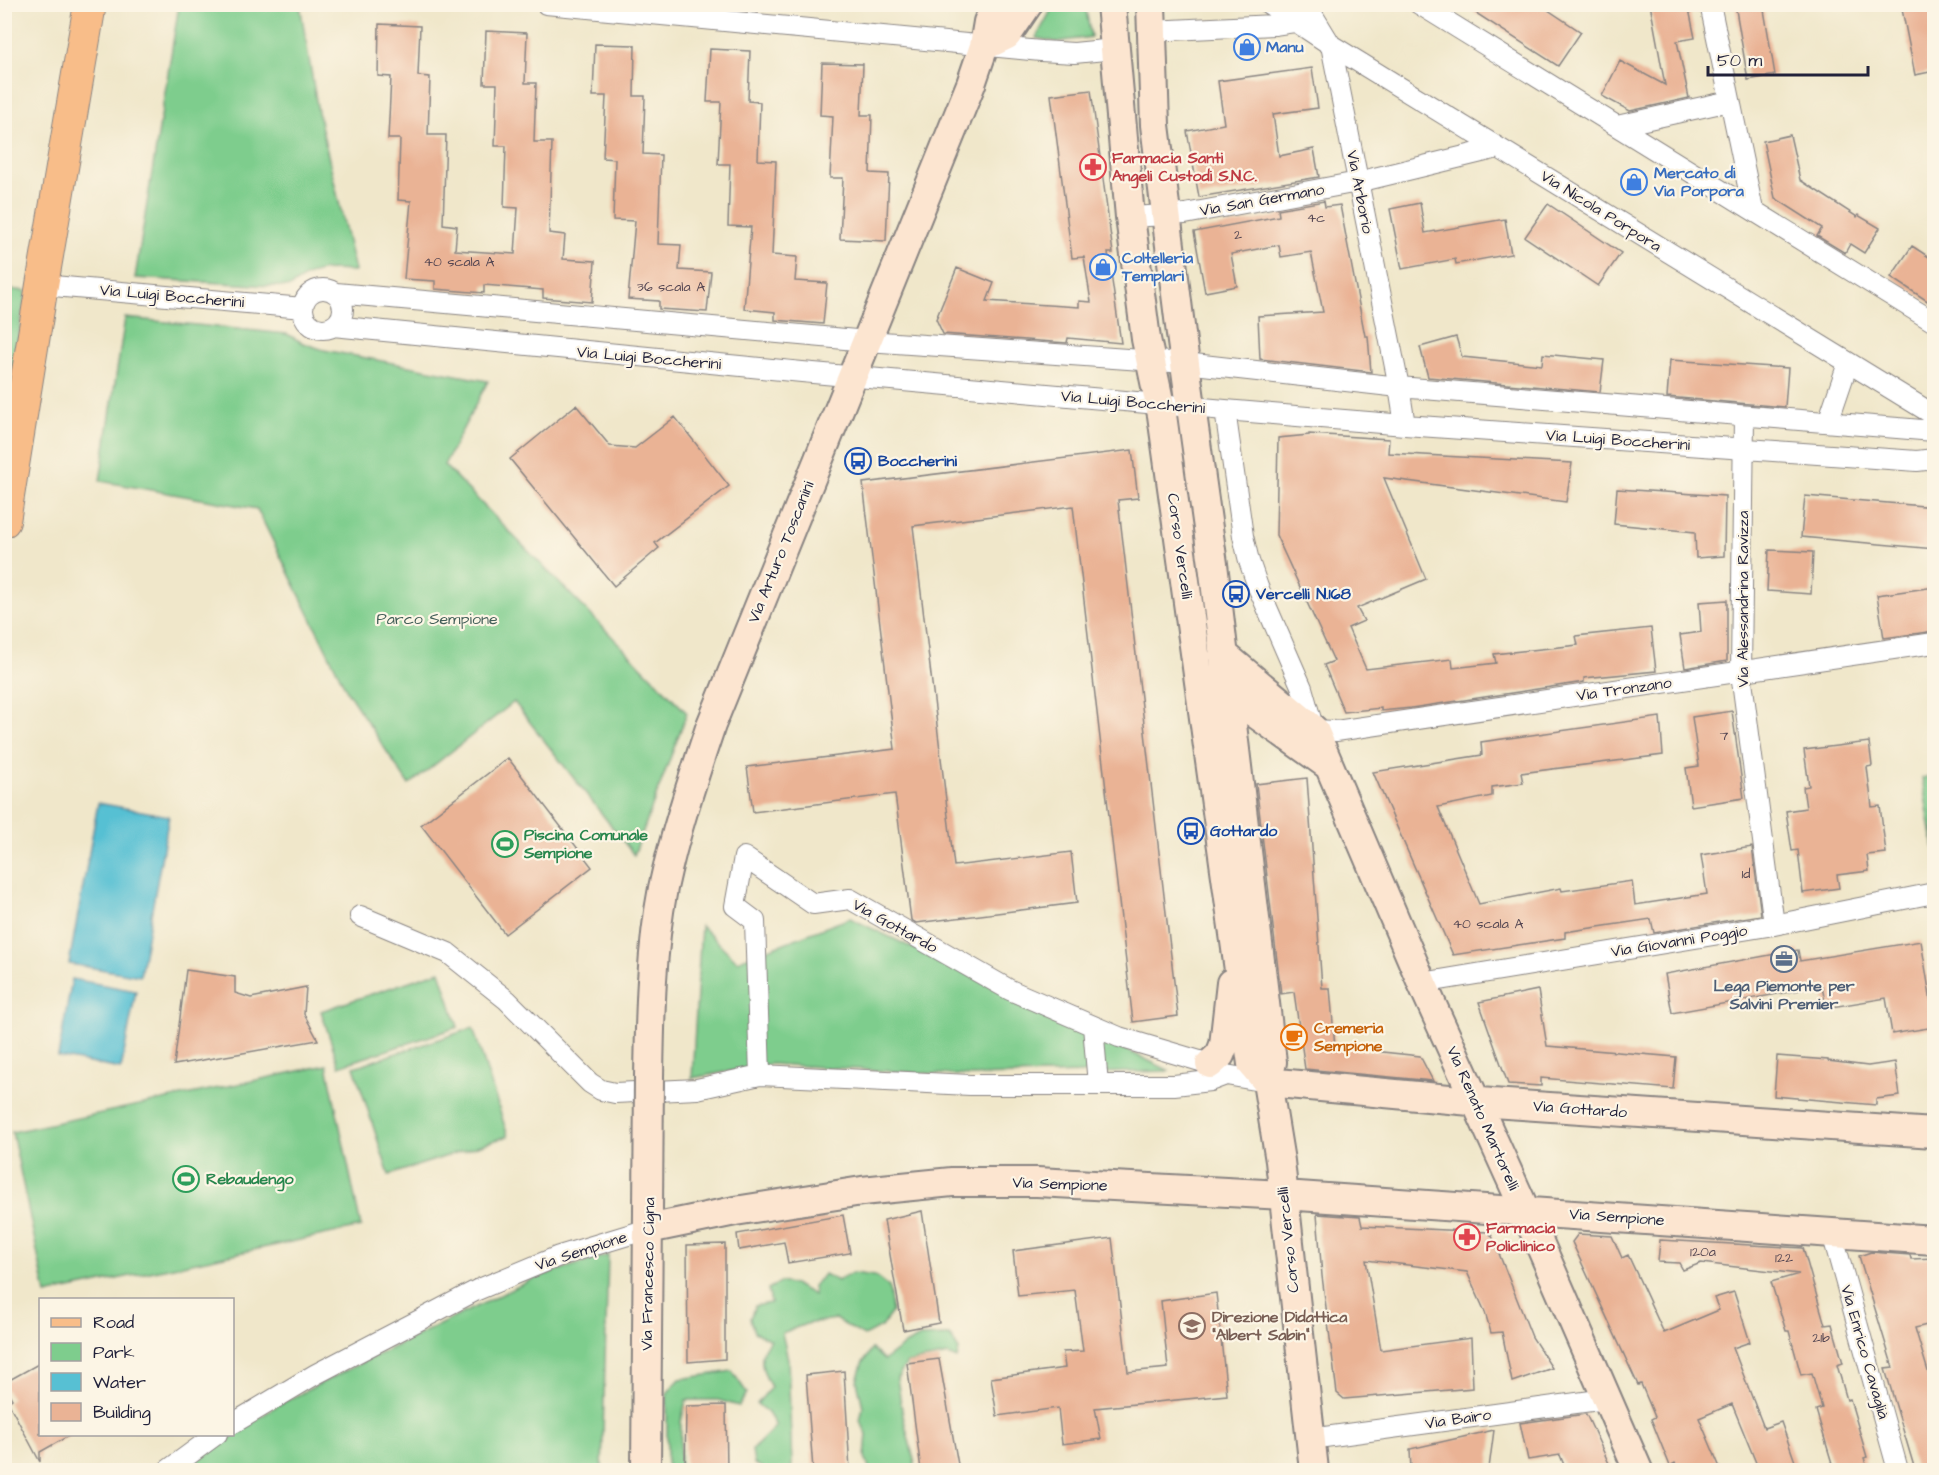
<svg xmlns="http://www.w3.org/2000/svg" width="1939" height="1475" viewBox="0 0 1939 1475" font-family="'Architects Daughter',sans-serif">
<style>
.green{fill:#7ecd8d;stroke:#507864;stroke-width:1.5}
.water{fill:#57c0d3;stroke:#3c7187;stroke-width:1.5}
.building{fill:#eab395}
.lines{fill:none;stroke-linecap:round;stroke-linejoin:round}
.street-casing{stroke:#898482;stroke-width:22}
.secondary-casing{stroke:#898482;stroke-width:32}
.primary-casing{stroke:#898482;stroke-width:34}
.street{stroke:#fff;stroke-width:20}
.secondary{stroke:#fce5d0;stroke-width:28}
.primary{stroke:#f8bd89;stroke-width:32}
.secondary-bridge-casing{stroke:#898482;stroke-width:32;stroke-linecap:butt}
.secondary-bridge{stroke:#fce5d0;stroke-width:28}
.labels{text-anchor:middle;dominant-baseline:central;stroke-width:4.5;stroke-linejoin:round;paint-order:stroke}
.number-label{font-size:14px;fill:#544652}
.shop-label{font-size:16px;font-weight:bold;fill:#366cbe;stroke:#fcf5e5;text-anchor:start}
.health-label{font-size:16px;font-weight:bold;fill:#be3a42;stroke:#fcf5e5;text-anchor:start}
.street-label{font-size:16px;fill:#22223b;stroke:#fcf5e5}
.transit-label{font-size:16px;font-weight:bold;fill:#164399;stroke:#fcf5e5;text-anchor:start}
.park-label{font-size:16px;fill:#425e58;stroke:#fcf5e5}
.leisure-label{font-size:16px;font-weight:bold;fill:#27864d;stroke:#fcf5e5;text-anchor:start}
.service-label{font-size:16px;font-weight:bold;fill:#4e5e75;stroke:#fcf5e5}
.food-label{font-size:16px;font-weight:bold;fill:#c56008;stroke:#fcf5e5;text-anchor:start}
.education-label{font-size:16px;font-weight:bold;fill:#785e54;stroke:#fcf5e5;text-anchor:start}
</style>
<rect width="100%" height="100%" fill="#fcf5e5"/>
<filter id="ink" filterUnits="userSpaceOnUse"><feTurbulence type="fractalNoise" baseFrequency=".0167" numOctaves="2"/><feDisplacementMap in="SourceGraphic" scale="12" xChannelSelector="R" yChannelSelector="G"/><feConvolveMatrix kernelMatrix="1 2 1 2 8 2 1 2 1" color-interpolation-filters="sRGB"/></filter>
<filter id="wash" filterUnits="userSpaceOnUse"><feTurbulence type="fractalNoise" baseFrequency=".008" numOctaves="4" result="noise"/><feDisplacementMap in="SourceGraphic" scale="24" xChannelSelector="R" yChannelSelector="G"/><feGaussianBlur stdDeviation="1.35" result="paint"/><feColorMatrix in="noise" values="0 0 0 0 0 0 0 0 0 0 0 0 0 0 0 0 0 1.4 0 .05"/><feComposite in="paint" operator="in"/></filter>
<g filter="url(#wash)">
<rect width="100%" height="100%" fill="#f0e7ca"/>
<path class="green" d="M179,5H300L318,112L355,271C322,270 317,267 290,287L135,278Z
M1054,5H1085L1091,37L1056,42L1036,38Z
M5,289L26,291L5,421Z
M125,318L287,334L303,343L324,350L488,381L444,465L687,713L634,855L514,702L409,785L348,693L257,509L100,481Z
M1934,775V848L1922,778Z
M850,918L1170,1071L971,1076L770,1064L692,1078L701,926L737,961Z
M440,971L458,1027L339,1066L321,1011Z
M473,1028L508,1136L389,1175L354,1067Z
M327,1065L361,1227L46,1294L12,1132Z
M608,1255L602,1470H187L198,1460L278,1405L355,1366L537,1277Z
M852,1273L875,1276L889,1287L892,1312L881,1327L864,1336L835,1319L806,1324L782,1333L788,1359L792,1464L791,1470H763L762,1467L754,1464L752,1450L776,1426L768,1413L757,1404L771,1387C762,1372 756,1353 771,1340L754,1332L750,1318L755,1306L771,1303L768,1289L781,1282L795,1285L814,1295L813,1286L824,1274L837,1281Z
M950,1336L959,1350L957,1359L948,1355L907,1363L897,1378L903,1416L915,1464L914,1470H870L865,1457L867,1434L860,1421L863,1407L857,1381L862,1364L872,1349L884,1360L903,1346L920,1337Z
M732,1371L747,1393L739,1406L718,1400H686L681,1422L680,1470H667V1393L680,1379Z"/>
<path class="water" d="M98,803L169,816L140,976L69,964Z
M72,979L136,991L121,1069L58,1057Z"/>
<g id="blocks">
<path class="building" d="M1462,4H1539L1581,32L1558,66Z
M1650,4H1688L1695,38L1677,41L1689,98L1630,111L1602,96L1620,61L1665,85Z
M1735,4H1763L1775,75L1748,80Z
M1901,4H1935V71L1915,75Z
M379,24L420,26L418,76L430,77L428,135H446L443,224L457,226L455,250L515,254L518,208L504,207L506,146H495L497,84H484L486,31L527,33L525,83H536L534,142H552L549,233L565,235L563,259L595,261L592,302L543,298V290L484,285V293L435,289V281L404,279L411,201L398,200L400,139H388L391,77L378,76Z
M595,44L635,45L634,96H645L643,154L661,155L658,244L681,245L679,270L711,272L707,312L659,309V301L628,299L635,221L613,220L615,159L603,158L606,96H593Z
M710,49L750,51L748,101L760,102L758,160L776,161L772,255L797,257L795,281L827,283L823,324L775,320V312L744,309L751,227L728,226L730,164H718L721,102H707Z
M822,63L863,64L861,115H872L870,173L889,174L886,241L840,239L843,178H830L833,116L820,115Z
M1312,68L1318,108L1273,114L1279,156L1314,149L1319,177L1199,197L1187,131L1224,124L1218,81Z
M1091,90L1113,253H1108L1121,343L1068,338L1067,343L943,334L936,319L957,268L994,283L987,301L1079,307V301L1091,302L1084,257L1072,258L1051,95Z
M1790,135L1800,180L1857,217L1858,215L1880,228L1864,253L1850,244L1845,253L1817,236L1822,228L1775,198L1763,141Z
M1324,201L1325,207L1340,205L1365,336H1368L1371,372L1260,359L1258,316L1323,312L1311,252L1281,257L1279,245L1231,254L1237,286L1205,292L1194,232L1279,216L1278,209Z
M1420,203L1425,233L1505,219L1511,254L1456,264L1455,259L1402,269L1390,209Z
M1548,204L1621,253L1598,286L1525,237Z
M1912,246L1935,261V306L1891,277Z
M1456,337L1462,357L1542,365L1543,354L1604,360L1600,392L1428,377L1420,347Z
M1670,360L1788,368L1785,407L1667,397Z
M576,405L610,446L635,448L675,417L729,486L655,543L659,548L614,586L510,459Z
M1309,434L1389,439L1388,453L1572,463L1566,502L1384,478L1426,579L1357,608L1364,621L1348,628L1366,669L1452,659L1453,668L1496,663L1494,654L1578,645L1576,636L1651,628L1656,671L1584,678V682L1411,708L1381,711V708L1344,712L1324,665L1334,661L1276,535L1278,438L1309,435Z
M1132,450L1138,498L1118,500L1178,1016L1133,1022L1073,506L913,526L954,866L1071,852L1077,903L916,923L911,920L895,794L753,812L747,767L895,749L863,483Z
M1617,489L1725,496L1724,556L1696,558L1695,532L1614,524Z
M1805,496L1935,507V549L1801,537Z
M1769,550L1813,552L1811,594L1767,591Z
M1935,587V631L1884,638L1877,595Z
M1727,600V661L1685,668L1680,635L1701,632L1699,602Z
M1732,711L1744,798L1691,806L1686,768L1699,766L1692,717Z
M1660,717L1663,755L1521,773L1523,783L1492,787V796L1438,807L1479,904L1561,888L1562,891L1632,881L1635,905L1707,894L1701,855L1752,847L1761,915L1654,933L1651,919L1565,932V938L1453,955L1373,772L1482,755L1481,742Z
M1869,742L1872,766L1867,767L1872,807L1880,806L1886,853L1867,855L1869,871L1837,875L1839,888L1803,893L1798,850L1792,851L1786,811L1806,808L1803,787L1809,786L1804,750Z
M508,758L592,867L505,934L421,825Z
M1307,778L1322,988H1330L1335,1047L1420,1056L1433,1081L1305,1069L1294,992L1281,994L1256,784Z
M1921,941L1935,1027L1892,1034L1886,998L1826,1008L1822,986L1672,1013L1665,974L1798,950L1800,961Z
M186,970L235,977V993L251,998L306,987L304,1014L318,1040L174,1065Z
M1538,990L1547,1046L1676,1057L1673,1089L1541,1078V1086L1508,1084L1479,1002Z
M1777,1056L1828,1060V1061L1868,1066L1895,1062L1900,1096L1876,1099V1105L1774,1096Z
M922,1211L939,1323L903,1330L884,1220Z
M1317,1214L1360,1217L1362,1226L1488,1232L1492,1236L1532,1337L1552,1368L1512,1382L1502,1332L1491,1333L1485,1312L1467,1272L1366,1260L1381,1350L1471,1338L1473,1388L1344,1399L1337,1393L1322,1276Z
M843,1215L850,1253L788,1263L784,1242L739,1250L737,1234Z
M1578,1234L1612,1236L1622,1258L1628,1255L1664,1333L1719,1310L1714,1298L1734,1292L1750,1342L1733,1348L1764,1428L1781,1422L1798,1470H1759L1732,1404L1699,1418L1721,1470H1678L1675,1463L1670,1466L1651,1419L1655,1417L1641,1384L1638,1385L1572,1242Z
M1112,1238L1128,1372L1168,1368L1161,1301L1216,1293L1227,1395L1095,1408L1101,1439L1062,1444L1058,1408L997,1416L991,1378L1065,1368L1063,1352L1083,1351L1075,1290L1018,1296L1013,1251Z
M1660,1240L1803,1248L1825,1325L1832,1324L1843,1363L1837,1365L1847,1400L1850,1399L1867,1457L1864,1458L1868,1470H1834L1816,1410L1822,1408L1812,1373L1801,1375L1789,1331H1786L1771,1282L1799,1274L1701,1263L1683,1270L1679,1263L1658,1262Z
M725,1244V1359L688,1362L687,1245Z
M1871,1252L1910,1255L1911,1259L1935,1258V1323L1915,1328L1935,1395V1470H1915L1885,1369L1893,1368L1859,1256Z
M939,1359L959,1470H921L907,1363Z
M40,1363V1434H72L40,1452V1462L8,1402L12,1399L4,1385V1383Z
M844,1371L850,1470H813L806,1375Z
M726,1405L727,1470H685L686,1406Z
M1586,1414L1612,1470H1566L1560,1455L1528,1460L1520,1423Z
M1494,1430L1489,1468L1473,1470H1411L1410,1449Z"/>
</g>
</g>
<g filter="url(#ink)">
<use href="#blocks" fill-opacity="0" stroke="#898482" stroke-width="1.5"/>
<g class="lines">
<defs>
<path id="street" d="M546,4L1041,51L1074,53L1115,49
M1269,4L1331,45L1934,415
M1306,4L1331,45L1399,387L1405,425
M1419,4L1934,322
M1710,4L1753,210
M1151,31L1274,25L1294,22L1297,16
M1617,126L1730,101
M1130,217L1185,214L1358,182L1498,148
M42,285L303,308
M303 309a20 20 0 1 1 40 0a20 20 0 1 1-40 0Z
M336,293L867,341L1185,363L1399,387L1934,431
M333,326L802,372L1225,410L1405,425L1917,461L1934,459
M1225,410L1243,536L1249,561L1258,587L1302,688L1314,730L1336,731L1934,643
M1744,416L1741,673L1774,925
M1828,422L1848,363
M360,916L448,953L507,1000L590,1083L601,1090L615,1093L697,1089L760,1075L970,1085H1174L1210,1081L1226,1075
M1422,983L1774,925L1934,893
M1093,1026L1098,1085
M760,1075L755,921L735,906L744,857L813,904L850,899L1010,990L1119,1037L1210,1064L1226,1075L1267,1082
M1832,1233L1898,1470
M232,1424L316,1374L477,1290L559,1256L648,1229
M1310,1439L1606,1399
M168,1470L217,1434"/>
<path id="secondary" d="M1111,4L1130,217L1146,339L1162,415L1252,1064L1267,1082
M1151,4L1155,125L1182,342L1213,564L1272,1062L1267,1082L1280,1161L1314,1470
M984,46L1007,35L1028,4
M1223,654L1314,730L1422,983L1525,1210L1638,1470
M1216,690L1228,694L1328,765
M1210,1064L1220,1055L1224,1045L1231,983
M649,1077C650,1014 651,950 663,888C675,832 693,779 711,725L971,84L984,46L988,22L997,4
M1267,1082L1492,1103L1934,1133
M648,1229L735,1211L862,1191L952,1182H1037L1284,1195L1934,1240
M646,1470L648,1211"/>
<path id="primary" d="M4,521L42,285L90,4"/>
</defs>
<use href="#street" class="street-casing"/>
<use href="#secondary" class="secondary-casing"/>
<use href="#primary" class="primary-casing"/>
<use href="#street" class="street"/>
<use href="#secondary" class="secondary"/>
<use href="#primary" class="primary"/>
<defs>
<path id="secondary-bridge" d="M648,1209L649,1077"/>
</defs>
<use href="#secondary-bridge" class="secondary-bridge-casing"/>
<use href="#secondary-bridge" class="secondary-bridge"/>
</g>
</g>
<defs>
<symbol id="shop-ring" viewBox="-11 -11 22 22"><circle r="9.5" fill="#fcf5e5" stroke="#3f7fe0" stroke-width="1.5"/><path d="M-5-2.5h2.3a2.7 3.5 0 0 1 5.4 0H5L5.5 6h-11ZM-1.5-2.5h3a1.5 2.3 0 0 0-3 0Z" fill="#3f7fe0"/></symbol>
<symbol id="pharmacy-ring" viewBox="-11 -11 22 22"><circle r="9.5" fill="#fcf5e5" stroke="#e0444e" stroke-width="1.5"/><path d="M-2-6h4v4h4v4h-4v4h-4v-4h-4v-4h4Z" fill="#e0444e"/></symbol>
<symbol id="bus-ring" viewBox="-11 -11 22 22"><circle r="9.5" fill="#fcf5e5" stroke="#1a4fb4" stroke-width="1.5"/><path d="M-5-6H5V4H4V6H2V4H-2V6H-4V4H-5ZM-3.5-4V0h7V-4ZM-3.5 1.2v1.5H-2V1.2ZM2 1.2v1.5H3.5V1.2Z" fill="#1a4fb4"/></symbol>
<symbol id="stadium-ring" viewBox="-11 -11 22 22"><circle r="9.5" fill="#fcf5e5" stroke="#2e9e5b" stroke-width="1.5"/><path d="M0-5a6.5 5 0 1 0 0 10a6.5 5 0 1 0 0-10ZM-3.5-1.8h7v3.6h-7Z" fill="#2e9e5b"/></symbol>
<symbol id="office-ring" viewBox="-11 -11 22 22"><circle r="9.5" fill="#fcf5e5" stroke="#5c6f8a" stroke-width="1.5"/><path d="M-6-3h4V-5.5h4V-3h4V5H-6ZM-1-4.5V-3h2v-1.5ZM-6 0V1H6V0Z" fill="#5c6f8a"/></symbol>
<symbol id="cafe-ring" viewBox="-11 -11 22 22"><circle r="9.5" fill="#fcf5e5" stroke="#e8710a" stroke-width="1.5"/><path d="M-5.5-4.5H6V0H3Q3 3.5 0 3.5H-2.5Q-5.5 3.5-5.5 0ZM3-3.2v2h1.7v-2ZM-6 4.5H4V6H-6Z" fill="#e8710a"/></symbol>
<symbol id="school-ring" viewBox="-11 -11 22 22"><circle r="9.5" fill="#fcf5e5" stroke="#8d6e63" stroke-width="1.5"/><path d="M0-5L7-2L0 1L-7-2ZM-4 1L0 2.5L4 1V4Q0 6-4 4Z" fill="#8d6e63"/></symbol>
</defs>
<g fill-rule="evenodd">
<use href="#shop-ring" x="1232" y="32" width="30" height="30"/>
<use href="#pharmacy-ring" x="1078" y="152" width="30" height="30"/>
<use href="#shop-ring" x="1619" y="167" width="30" height="30"/>
<use href="#shop-ring" x="1088" y="252" width="30" height="30"/>
<use href="#bus-ring" x="843" y="446" width="30" height="30"/>
<use href="#bus-ring" x="1221" y="579" width="30" height="30"/>
<use href="#bus-ring" x="1176" y="816" width="30" height="30"/>
<use href="#stadium-ring" x="490" y="829" width="30" height="30"/>
<use href="#office-ring" x="1769" y="944" width="30" height="30"/>
<use href="#cafe-ring" x="1279" y="1022" width="30" height="30"/>
<use href="#stadium-ring" x="171" y="1164" width="30" height="30"/>
<use href="#pharmacy-ring" x="1452" y="1222" width="30" height="30"/>
<use href="#school-ring" x="1177" y="1311" width="30" height="30"/>
</g>
<g class="labels">
<g class="number-label">
<text x="1316" y="218">4c</text>
<text x="1238" y="235">2</text>
<text x="459" y="262">40 scala A</text>
<text x="671" y="287">36 scala A</text>
<text x="1724" y="736">7</text>
<text x="1746" y="874">1d</text>
<text x="1488" y="924">40 scala A</text>
<text x="1703" y="1252">120a</text>
<text x="1784" y="1258">122</text>
<text x="1821" y="1338">21b</text>
</g>
<g class="shop-label">
<text x="1266" y="47">Manu</text>
<text x="1654" y="173">Mercato di<tspan x="1654" dy="18">Via Porpora</tspan></text>
<text x="1122" y="258">Coltelleria<tspan x="1122" dy="18">Templari</tspan></text>
</g>
<g class="health-label">
<text x="1112" y="158">Farmacia Santi<tspan x="1112" dy="18">Angeli Custodi S.N.C.</tspan></text>
<text x="1486" y="1228">Farmacia<tspan x="1486" dy="18">Policlinico</tspan></text>
</g>
<g class="street-label">
<text transform="translate(1360 192) rotate(79)">Via Arborio</text>
<text transform="translate(1262 200) rotate(-10)">Via San Germano</text>
<text transform="translate(1601 211) rotate(32)">Via Nicola Porpora</text>
<text transform="translate(172 296) rotate(5)">Via Luigi Boccherini</text>
<text transform="translate(649 358) rotate(5)">Via Luigi Boccherini</text>
<text transform="translate(1133 402) rotate(5)">Via Luigi Boccherini</text>
<text transform="translate(1618 440) rotate(4)">Via Luigi Boccherini</text>
<text transform="translate(1180 546) rotate(82)">Corso Vercelli</text>
<text transform="translate(781 552) rotate(-68)">Via Arturo Toscanini</text>
<text transform="translate(1743 599) rotate(-90)">Via Alessandrina Ravizza</text>
<text transform="translate(1624 689) rotate(-8)">Via Tronzano</text>
<text transform="translate(895 926) rotate(29)">Via Gottardo</text>
<text transform="translate(1679 941) rotate(-9)">Via Giovanni Poggio</text>
<text transform="translate(1580 1109) rotate(4)">Via Gottardo</text>
<text transform="translate(1483 1118) rotate(66)">Via Renato Martorelli</text>
<text transform="translate(1060 1184) rotate(2)">Via Sempione</text>
<text transform="translate(1617 1217) rotate(4)">Via Sempione</text>
<text transform="translate(1288 1240) rotate(-96)">Corso Vercelli</text>
<text transform="translate(581 1251) rotate(-18)">Via Sempione</text>
<text transform="translate(648 1274) rotate(-89)">Via Francesco Cigna</text>
<text transform="translate(1865 1352) rotate(74)">Via Enrico Cavaglià</text>
<text transform="translate(1458 1419) rotate(-8)">Via Bairo</text>
</g>
<g class="transit-label">
<text x="878" y="461">Boccherini</text>
<text x="1256" y="594">Vercelli N.168</text>
<text x="1210" y="831">Gottardo</text>
</g>
<g class="park-label">
<text x="437" y="619">Parco Sempione</text>
</g>
<g class="leisure-label">
<text x="524" y="835">Piscina Comunale<tspan x="524" dy="18">Sempione</tspan></text>
<text x="206" y="1179">Rebaudengo</text>
</g>
<g class="service-label">
<text x="1784" y="986">Lega Piemonte per<tspan x="1784" dy="18">Salvini Premier</tspan></text>
</g>
<g class="food-label">
<text x="1314" y="1028">Cremeria<tspan x="1314" dy="18">Sempione</tspan></text>
</g>
<g class="education-label">
<text x="1212" y="1317">Direzione Didattica<tspan x="1212" dy="18">"Albert Sabin"</tspan></text>
</g>
</g>
<rect width="1939" height="1475" fill="none" stroke="#fcf5e5" stroke-width="24"/>
<rect x="39" y="1298" width="195" height="138" fill="#fcf5e5" stroke="#a5a1a1" stroke-width="1.5"/>
<rect x="51" y="1318" width="30" height="9" fill="#f8bd89" stroke="#a5a1a1" stroke-width="1.5"/>
<text x="93" y="1328" font-size="18" fill="#22223b">Road</text>
<rect x="51" y="1343" width="30" height="18" fill="#7ecd8d" stroke="#a5a1a1" stroke-width="1.5"/>
<text x="93" y="1358" font-size="18" fill="#22223b">Park</text>
<rect x="51" y="1373" width="30" height="18" fill="#57c0d3" stroke="#a5a1a1" stroke-width="1.5"/>
<text x="93" y="1388" font-size="18" fill="#22223b">Water</text>
<rect x="51" y="1403" width="30" height="18" fill="#eab395" stroke="#a5a1a1" stroke-width="1.5"/>
<text x="93" y="1418" font-size="18" fill="#22223b">Building</text>
<path d="M1708 66v9h160v-9" fill="none" stroke="#22223b" stroke-width="3"/>
<text x="1717" y="66" font-size="18" fill="#22223b" stroke="#fcf5e5" stroke-width="4.5" paint-order="stroke">50 m</text>
</svg>
